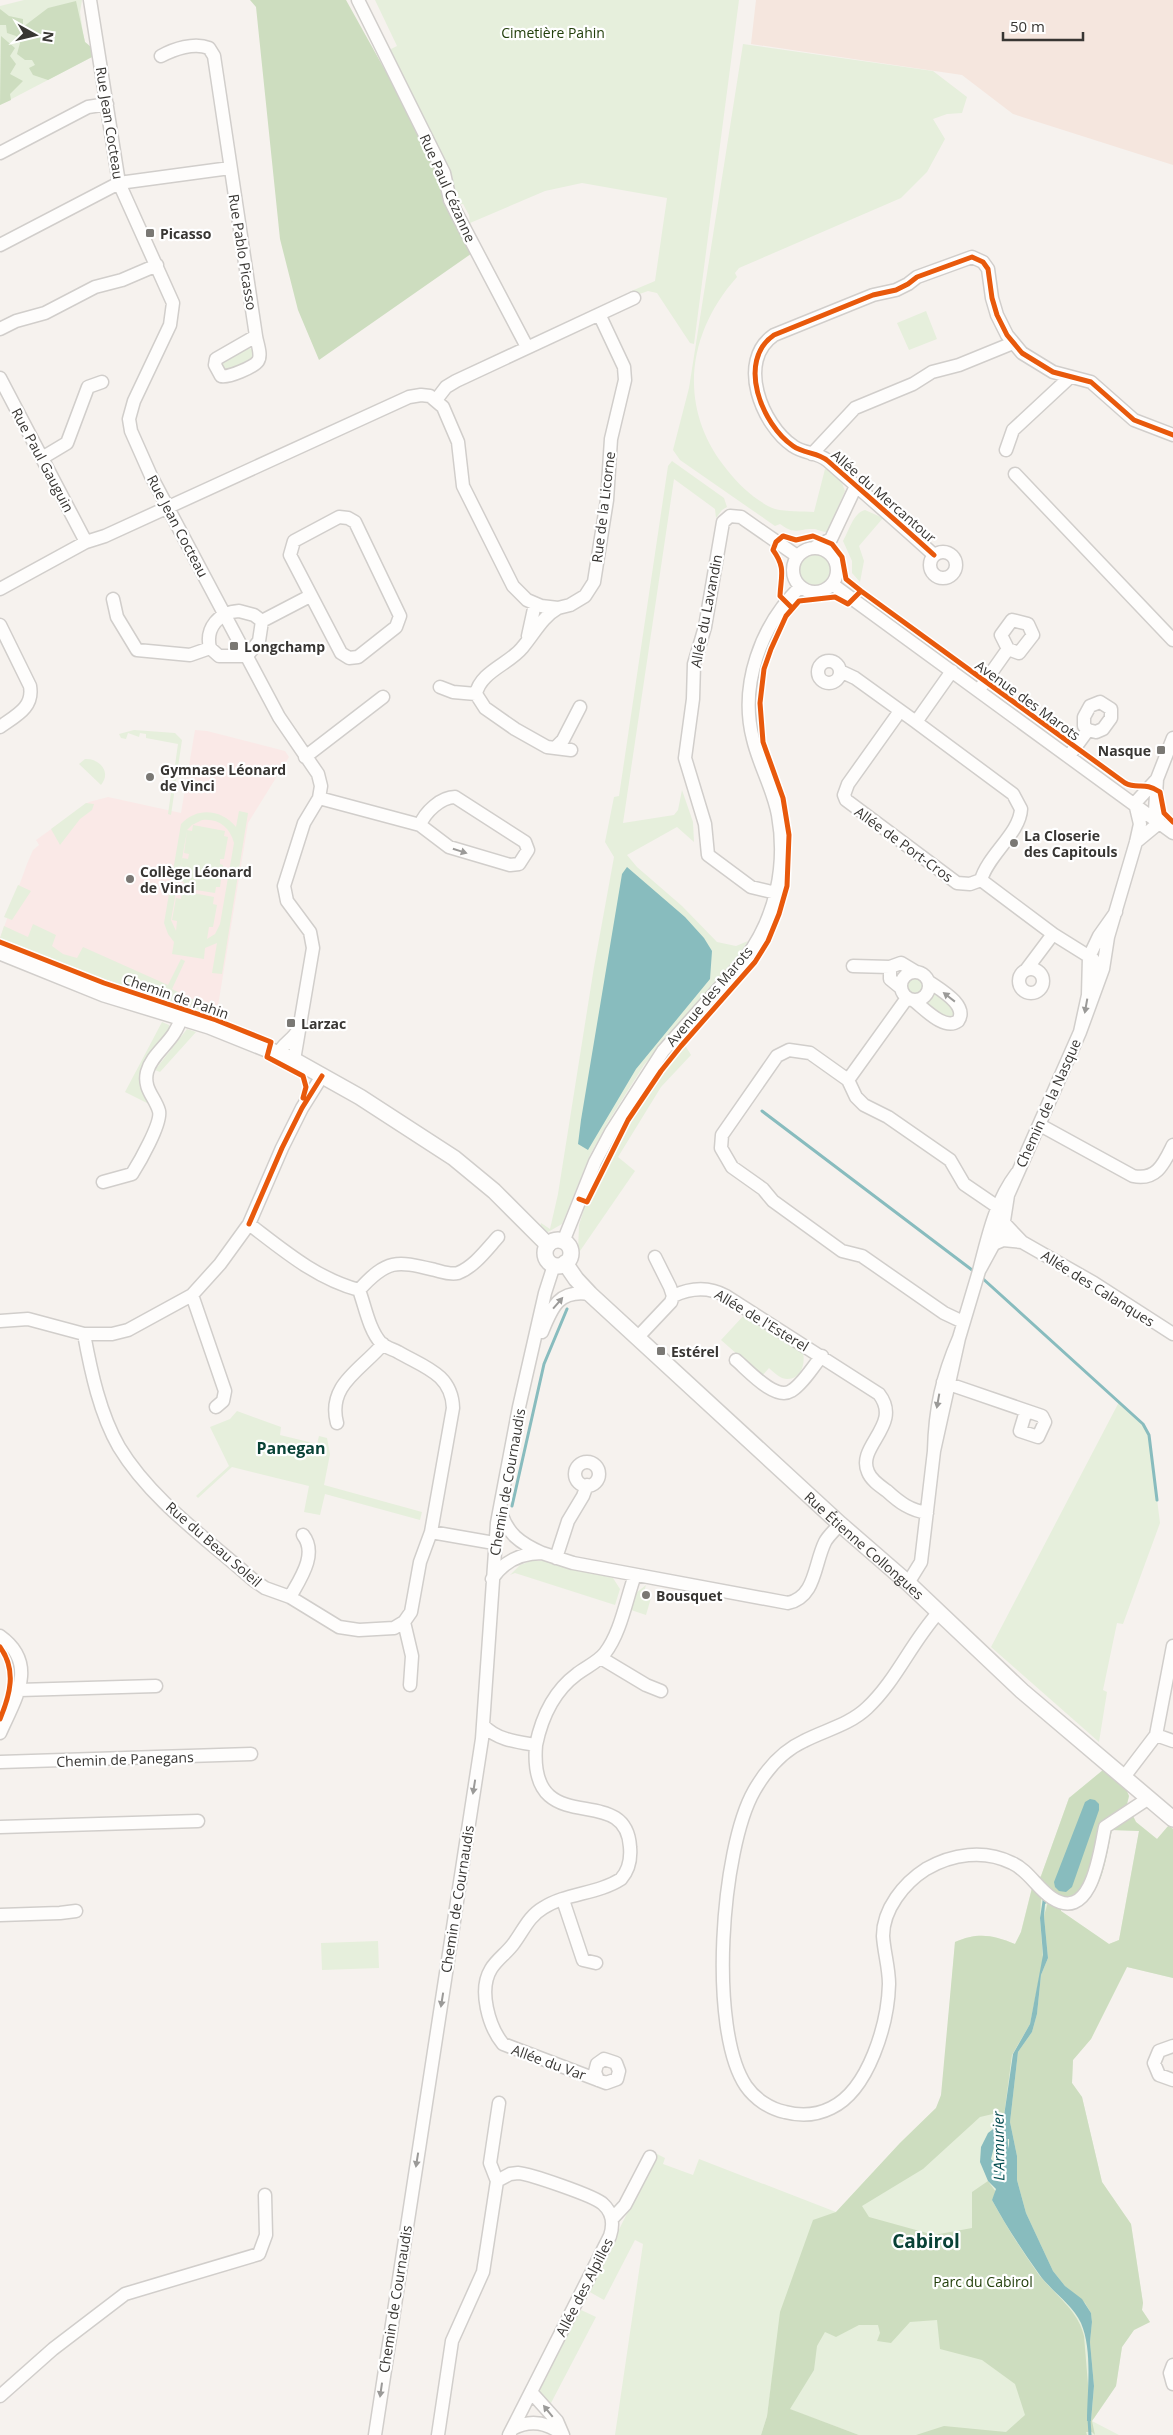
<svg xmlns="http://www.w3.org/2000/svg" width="1173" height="2435" viewBox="0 0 1173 2435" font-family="'Open Sans',sans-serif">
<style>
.industrial{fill:#f5e6de}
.education{fill:#fae9e7}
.green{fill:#e6efdc;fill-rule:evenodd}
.forest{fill:#cdddbf;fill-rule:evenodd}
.water{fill:#88bcbe;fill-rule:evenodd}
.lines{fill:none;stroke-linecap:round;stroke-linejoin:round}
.stream{stroke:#88bcbe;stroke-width:3}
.minor-casing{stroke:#d1cecb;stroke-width:15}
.major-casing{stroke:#d1cecb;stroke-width:18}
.minor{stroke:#fefdfc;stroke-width:12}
.major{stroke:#fefdfc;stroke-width:15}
.cycleway-casing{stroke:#fff;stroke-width:8}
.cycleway{stroke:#e8590c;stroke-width:5}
.oneway{fill:#9b9a98}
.poi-dot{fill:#7a7874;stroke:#fff;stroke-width:2}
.labels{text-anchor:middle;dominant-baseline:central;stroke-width:4.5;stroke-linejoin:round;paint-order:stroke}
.park-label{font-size:14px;fill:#223f0b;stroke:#fff}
.street-label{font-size:14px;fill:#383633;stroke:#fff}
.poi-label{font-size:14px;font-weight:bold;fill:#383633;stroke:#fff;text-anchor:start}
.water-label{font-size:15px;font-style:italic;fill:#044c50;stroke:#fff}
.quarter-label{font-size:16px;font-weight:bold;fill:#094236;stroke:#fff}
.district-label{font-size:19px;font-weight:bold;fill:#094236;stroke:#fff}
</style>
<rect width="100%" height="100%" fill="#f6f2ee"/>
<path class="industrial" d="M756,0H1173V165L1013,114L962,75L751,44Z"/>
<path class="education" d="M195,730L207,731L285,751L289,757L248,823L216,1018L73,968L0,938L27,864L33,850L39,845L36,840L89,802L108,797L181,813Z"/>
<path class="green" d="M24,0H82L80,12L83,33L85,42L91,47L92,57L0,105V6Z
M375,0H739L694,344L690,343L657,293L648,291L631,297L629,292L655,281L667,198L582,183L545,191L470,223L469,215L463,204H457L449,170L389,50L397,46Z
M743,44L933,71L967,97L962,113L947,114L933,119L945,139L927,172L901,198L739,268L735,273L737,277C686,334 677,410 728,471C740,486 757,502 775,509C787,512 802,511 814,512L825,469L828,470L842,483L845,491L827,532C823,532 819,530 815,529C798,528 796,536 780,524L775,526L680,460L673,450L689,388Z
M926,311L937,339L909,350L897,323Z
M246,347L254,350L255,357L230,372L222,369L221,360Z
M672,461L724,498L727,507L722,510L716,518L715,509L674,479L623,823L674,815L678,810L682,790L693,822L694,842L677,827L627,855L637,867L682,906L717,942L736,946L748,941L738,957L644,1065L608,1122L590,1155L562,1224L548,1232L540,1229L541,1223L550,1229L558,1194L594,967L614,857L605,842L614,797L619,796L668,466Z
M865,510L883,518L859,546L864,561L860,582L852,573V561L843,541C849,531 853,513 865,510Z
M796 569a17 17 0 1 1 34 0a17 17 0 1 1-34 0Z
M134,730L175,733L182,740L171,815L168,814L178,744L146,738V734L140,733L139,737L128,733L126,739L121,738L119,734Z
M85,759C99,758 112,772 101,785L79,764Z
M86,803L94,804L92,810L80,819L60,845L51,829Z
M239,811L248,813L222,974L212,973L217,943L205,948L204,959L172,954L174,942L168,934L164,923L181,824C197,807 221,809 236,827ZM202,820C218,818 230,827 234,843L220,924L215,934L207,939L209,927H213L217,905L213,904L214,897L182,891L181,899L176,898L172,920L177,921L176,931L171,920L187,831L184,853L189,854L188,859L182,858L179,881L184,882L183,888L215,893L216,887H220L223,865L220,864V859H224L228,837L224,836L225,831L193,825L192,831L187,830L192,825Z
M18,885L31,891L12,920L4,917Z
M33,924L56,935L52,946L63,954L77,958L83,947L168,985L181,959L185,961L172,989L206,1006L218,1007L216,1018L73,968L0,938L4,926L28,937Z
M905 986a10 10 0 1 1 20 0a10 10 0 1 1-20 0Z
M932,988L954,1006V1017L948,1020L921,1003L928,998Z
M162,1022L169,1025V1033L147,1062L153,1106L125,1092Z
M187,1029L196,1032L160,1072L155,1070Z
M685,1045L691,1055L661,1087L618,1157L635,1171L580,1251H578L579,1225L585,1206L590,1205C614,1146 645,1094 685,1045Z
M745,1314L803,1353C806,1366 799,1383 782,1378C778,1376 773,1372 769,1368L762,1376L721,1340Z
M1119,1402L1143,1424L1149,1435L1160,1523L1123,1624L1117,1623L1103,1690L1107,1692L1099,1742L991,1647Z
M237,1411L281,1427L280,1435L317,1444L319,1436L327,1438L330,1454L324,1485L422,1512L420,1520L325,1494L320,1515L304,1512L309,1486L232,1467L198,1498L196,1496L229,1466L210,1427L230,1419Z
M531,1561H544L613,1578L620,1589L615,1605L515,1573L510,1575L520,1565Z
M646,1585L643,1595L651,1598L646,1615L631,1610L636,1593Z
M1103,1770L1126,1789L1129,1796L1127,1804L1136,1822L1157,1839L1169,1825L1173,1829V1978L1127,1967L1091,2039L1073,2060L1072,2083L1082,2097L1102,2182L1131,2224L1143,2303L1142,2310L1150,2322L1134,2330L1122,2347L1116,2386L1092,2421L1119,2435H859L778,2405L781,2312L767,2416L761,2435H615L643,2244L635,2240L604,2300L588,2291L657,2154L665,2158L663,2164L693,2175L699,2159L836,2212L900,2143L936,2108L942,2095L955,1942C978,1932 993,1935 1015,1944L1021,1932L1032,1888L1041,1876L1069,1798ZM1112,1830L1139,1831L1119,1940L1109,1944L1061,1911V1908C1104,1908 1104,1863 1112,1830Z
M378,1941L379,1968L322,1970L321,1943Z
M579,2309L596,2317L551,2403C544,2399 539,2396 539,2387Z"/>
<path class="forest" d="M250,0H346L470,223L478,249L319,360L298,310L280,239L256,7Z
M76,1L85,42L91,47L92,57L48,80L33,75L29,68L35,65L32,60H25L17,54L20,43L16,36L7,33L6,25H0V9L9,16L23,19V27L48,8Z
M1,36L15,48L10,56L16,64L10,74L23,81L10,94L11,100L0,105Z
M1103,1770L1126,1789L1129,1796L1127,1804L1136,1822L1157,1839L1169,1825L1173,1829V1978L1127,1967L1091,2039L1073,2060L1072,2083L1082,2097L1102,2182L1131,2224L1143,2303L1142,2310L1150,2322L1134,2330L1122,2347L1116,2386L1092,2421L1095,2435L1092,2432H1086L1087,2435H916L944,2426L1006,2432L1025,2415L1015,2384L982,2360L940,2349L937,2320L910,2322L891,2343L877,2341L880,2333L878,2325H859L836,2337L825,2332L817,2346L814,2370L790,2409L859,2435H761L767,2416L780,2312L813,2220L836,2212L900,2143L936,2108L941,2095L955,1942C978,1932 993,1935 1015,1944L1021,1932L1032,1888L1041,1876L1069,1798ZM1112,1830L1139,1831L1119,1940L1109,1944L1061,1911V1908C1102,1911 1105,1860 1112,1830ZM1041,1899L1048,1902L1044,1916L1048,1958L1041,1975L1037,2014L1032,2032L1018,2052L1010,2122L1017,2156V2180L1026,2213L1053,2271L1065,2286L1085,2303L1091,2313L1092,2322L1090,2342L1094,2386L1091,2421L1084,2336C1078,2310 1055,2295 1039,2275C1022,2251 1006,2226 992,2200L996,2192L988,2181L972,2192V2228L934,2235L869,2217L862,2206L923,2169L980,2117L997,2113L1004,2116L1012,2055L1030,2024L1043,1959L1040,1918Z"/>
<path class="water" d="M627,867L685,917L704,938L712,951L710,979L636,1069L588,1150L578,1144L581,1120L622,874Z
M1090,1799L1095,1800L1099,1804V1810L1072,1887L1066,1892L1059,1891L1055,1887L1054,1882L1085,1802Z
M1043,1898L1048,1902L1045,1904L1044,1916L1048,1958L1041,1975L1037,2014L1032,2032L1018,2052L1010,2122L1017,2156V2180L1026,2213L1053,2271L1065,2286L1082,2299L1091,2313L1092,2322L1090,2342L1094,2386L1091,2421H1087C1087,2392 1093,2351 1081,2323C1072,2304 1051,2291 1039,2274C1022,2250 1006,2226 992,2200L996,2189L988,2181L980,2162L981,2147L988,2133L1001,2123L1004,2116L1013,2054L1030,2024L1043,1955L1040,1918ZM996,2139H1009C1010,2149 1005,2160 994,2162L991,2159Z"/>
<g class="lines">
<path class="stream" d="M762,1111L976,1273
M981,1277L1143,1424L1149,1435L1157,1500
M512,1506L544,1364L567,1309
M1006,2135L1007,2154
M1089,2419L1090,2435"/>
<defs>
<path id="minor" d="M90,0L119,183L173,303L170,325L134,401L129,419L131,431L151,476L279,717L318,774L321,786L319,798L304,823L284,886L287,901L310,932L313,948L294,1060
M358,0L444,173L450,200L457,214L527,347
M161,56C174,49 194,42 209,48L214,56L256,336L216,359L215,365L221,376C228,378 254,367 258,361C262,355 257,343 256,336
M0,153L88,107L107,104
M0,245L119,183L230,168
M0,329L16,321L45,313L95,287L122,280L157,265
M0,378L86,542
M436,400L446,387L456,381L634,298
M1006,450L1013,430L1069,378
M812,454L855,408L913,384L932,372L959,365L1013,343
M42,458L67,443L88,387L102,382
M1015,474L1173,640
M339,517L348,518L355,522L400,616L396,627L358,657L349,658L341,653L290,555L294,541Z
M815,547L831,539L856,486
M793 570a22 22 0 1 1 44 0a22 22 0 1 1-44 0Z
M930 565a13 13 0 1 1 26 0a13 13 0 1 1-26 0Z
M934,555C899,523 863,492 828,461C818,452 804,454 793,446C762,425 736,361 774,335L873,295L896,290L908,284L917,277L972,257L983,262L988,269L992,298L997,315L1007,335L1022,353L1053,372L1091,382L1134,420L1173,435
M832,584L1173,833
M0,589L86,542L105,536L409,397L421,395L430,396L443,407L458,442L463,486L513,586L527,600L541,606L558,608L570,605L585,596L594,582L607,500L611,439L625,380L624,367L600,316
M113,599L117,617L137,650L190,655L210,648
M558,608C542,617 534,634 522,648C509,664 480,672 476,694L485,708L515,729L547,747L571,750
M239,611L254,615L262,621L259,641L247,656H219L210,648C205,628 219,612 239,611Z
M262,621L310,596
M0,625L30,686C34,708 15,716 0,727
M528,636L535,604
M818 672a11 11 0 1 1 22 0a11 11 0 1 1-22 0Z
M840,671L855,678L916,722
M952,671L916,722L1013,794L1021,809C1020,833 988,855 981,880L1053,934L1093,959L1101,974
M440,687L453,692L476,694
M979,690L1008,649L1019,653L1033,635L1028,624L1012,620L1001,635L1008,649
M900,711L848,784L844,795L846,800L957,883L970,884L981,880
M556,747L563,740L580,707
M1069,756L1088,730L1084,726V717L1090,706L1100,702L1111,709V718L1103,729L1096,732L1088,730
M305,757L383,697
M1157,779L1155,811L1159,823
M319,798L420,825L449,847L510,865L519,864L528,850L525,842L455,797C441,797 425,812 420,825
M1135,803L1157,779L1173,738
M1136,842L1159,823
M776,893L751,887L708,855L705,824L685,758L693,699L694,664L705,627L723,522L730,516L741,517L797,556
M1116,912L1099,936L1089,957L1088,995L1080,1032L1103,969L1108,937L1136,842L1140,824L1135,803
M853,966L890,967
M1019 981a12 12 0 1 1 24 0a12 12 0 1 1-24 0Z
M1026,970L1053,934
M901 986a14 14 0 1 1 28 0a14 14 0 1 1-28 0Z
M901,988L890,979V967L901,963L916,972
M913,1000C924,1008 944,1031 958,1021C969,1005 939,989 928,981
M279,1053C282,1044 293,1040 298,1030
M848,1080L907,998
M1040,1125L1133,1176C1157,1181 1164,1163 1173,1145
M1017,1173C995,1202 988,1236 979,1271L1003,1227L1008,1195L1080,1032
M103,1182L132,1174C139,1163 162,1123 159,1111C155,1097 143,1089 147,1072C152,1052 176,1041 181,1017
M249,1224C283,1250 317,1279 359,1290
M563,1242L595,1162L611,1132L663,1051L745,959C776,918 787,865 778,815C773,788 759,765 753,739C739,685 761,625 800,587
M1022,1242L1094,1283L1173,1334
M996,1243L1003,1240L1022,1242L1004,1223
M655,1257L670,1287L673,1296
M359,1290C388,1258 397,1261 435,1270C443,1272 450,1275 458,1273C474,1267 487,1249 498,1237
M192,1295L225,1391L223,1401L216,1407
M0,1321L28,1319L84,1334H112L128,1330L192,1295L220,1264L249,1224L282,1148L302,1108L322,1076
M963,1322L944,1313L862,1256L842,1251L773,1201L763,1189L732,1167L721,1148L722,1135L777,1056L789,1050L810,1053L848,1080L856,1097L864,1105L888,1117L950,1160L964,1184L1005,1212
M542,1332C552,1307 559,1289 590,1294
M84,1334C91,1372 100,1414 119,1447C151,1500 207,1539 252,1579L265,1588L290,1597L339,1627L359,1630L394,1628L404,1622L411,1612L420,1562L431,1532L453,1408C452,1374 424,1367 398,1352C392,1349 385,1347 381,1343C369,1330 365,1306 359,1290
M637,1338L671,1302L673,1296C690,1288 708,1286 726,1296L879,1394C903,1425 856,1446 868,1472C871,1480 880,1486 887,1491C900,1503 910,1510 927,1513
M959,1338C942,1377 935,1409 934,1451L959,1338L979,1271
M736,1360C748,1370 775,1401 791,1391C803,1384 813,1366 822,1356
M943,1382L1042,1416L1045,1422L1038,1437L1020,1431L1026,1411
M337,1423C327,1385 361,1370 383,1344
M575 1474a12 12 0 1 1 24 0a12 12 0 1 1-24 0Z
M431,1532L494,1543
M542,1553L573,1563L788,1603C816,1597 814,1564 825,1542C828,1536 835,1530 840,1524
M556,1558L568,1521L583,1496L587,1485
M492,1579C503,1562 521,1553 542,1553C520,1543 507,1534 500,1510
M908,1583L921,1562L934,1451
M290,1597C300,1579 318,1554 303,1535
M938,1613C911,1643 896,1681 867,1708C849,1725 825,1730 804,1741C782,1751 766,1770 754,1791C721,1849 708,2030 746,2086C755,2099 770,2109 785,2112C800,2116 817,2115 831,2108C869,2090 888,2023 889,1984C889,1968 884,1952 883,1936C883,1909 904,1883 926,1869C952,1854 984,1849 1012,1863C1028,1870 1037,1888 1052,1898C1092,1924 1100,1850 1105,1827L1149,1798
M404,1622L412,1656L410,1685
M0,1636C39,1664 15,1699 0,1733
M601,1658L646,1685L661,1691
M19,1690L156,1686
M484,1726C497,1740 518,1742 536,1745C528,1844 626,1779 630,1847C631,1858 629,1870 621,1879C598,1894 566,1893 543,1908C529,1916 523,1931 514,1943C507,1953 497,1959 491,1969C478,1990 489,2027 503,2044L606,2083L617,2079L619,2071L616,2063L604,2059L597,2064L595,2072L598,2080
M1156,1735L1173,1741
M536,1745C542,1716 554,1691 577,1674C586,1667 598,1662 605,1653C621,1632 626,1600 635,1575
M0,1762L251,1754
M1124,1777L1156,1735L1173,1646
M0,1827L198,1821
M563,1900L583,1960L596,1963
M0,1915L60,1913L76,1911
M1173,2046L1159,2051L1154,2063L1159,2075L1173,2080
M497,2181L490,2163L499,2103
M612,2219L625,2205L650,2157
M1173,2365L1170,2373L1173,2384
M0,2396L53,2349L125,2294L259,2254L266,2235L265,2195
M512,2429C530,2419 547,2422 563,2435L557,2421L531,2392
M375,2435L482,1739L497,1523L519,1407L545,1293L554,1265
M438,2435L452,2341L483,2272L497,2181L510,2174L518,2173C530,2174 595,2196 603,2204C612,2212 614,2224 610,2236L509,2435"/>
<g id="major">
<path d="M0,952L104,994L209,1026L294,1060L360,1097L454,1158L494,1191L548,1245"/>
<circle cx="558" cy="1253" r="13"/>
<path id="s1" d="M565,1263L576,1279L590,1294L840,1524L908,1583L1022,1691L1173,1819"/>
</g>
</defs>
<use href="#minor" class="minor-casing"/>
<use href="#major" class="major-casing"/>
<use href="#minor" class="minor"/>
<use href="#major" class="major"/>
<defs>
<path id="cycleway" d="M934,555C899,523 863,492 828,461C818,452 804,454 793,446C762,425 736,361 774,335L873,295L896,290L908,284L917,277L972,257L983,262L988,269L992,298L997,315L1007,335L1022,353L1053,372L1091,382L1134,420L1173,435
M792,608L780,596C781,575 786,568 773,550L776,542L783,536L796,540L813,536L832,544L842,557L846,579L861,591L1125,783C1138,790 1144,781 1160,792L1164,813L1173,822
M0,942L104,983L216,1020L271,1042L267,1057L303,1076L306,1087L303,1098
M579,1199L587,1202L628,1120L661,1071L681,1046L755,962L768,941L779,914L787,886L789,835L783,798L763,742L760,703L764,669L771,649L786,616L799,601L835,597L848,604L861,591
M249,1224L282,1148L302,1108L322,1076
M0,1647C17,1670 10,1695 0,1719"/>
</defs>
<use href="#cycleway" class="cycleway-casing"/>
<use href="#cycleway" class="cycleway"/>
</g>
<defs><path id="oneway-solid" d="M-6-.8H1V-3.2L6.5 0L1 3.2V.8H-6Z" transform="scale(1.25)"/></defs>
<g class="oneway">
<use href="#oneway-solid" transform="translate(460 851) rotate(18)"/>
<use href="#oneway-solid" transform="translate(949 997) rotate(-142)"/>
<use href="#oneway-solid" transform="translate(1086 1006) rotate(100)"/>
<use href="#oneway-solid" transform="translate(558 1303) rotate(-49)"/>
<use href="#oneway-solid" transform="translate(938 1401) rotate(100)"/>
<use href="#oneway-solid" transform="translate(474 1787) rotate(99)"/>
<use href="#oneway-solid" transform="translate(442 2000) rotate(99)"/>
<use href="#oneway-solid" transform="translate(417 2160) rotate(99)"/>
<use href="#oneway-solid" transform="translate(381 2390) rotate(98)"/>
<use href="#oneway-solid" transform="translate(548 2411) rotate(-129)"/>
</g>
<g class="poi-dot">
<rect x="145" y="228" width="10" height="10" rx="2.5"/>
<rect x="229" y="641" width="10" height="10" rx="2.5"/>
<rect x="1156" y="745" width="10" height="10" rx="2.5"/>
<circle cx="150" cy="777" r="5"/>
<circle cx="1014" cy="843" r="5"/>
<circle cx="130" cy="879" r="5"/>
<rect x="286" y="1018" width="10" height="10" rx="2.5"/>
<rect x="656" y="1346" width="10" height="10" rx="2.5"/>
<circle cx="646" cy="1595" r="5"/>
</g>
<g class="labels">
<g class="park-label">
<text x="553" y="32">Cimetière Pahin</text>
<text x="983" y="2281">Parc du Cabirol</text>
</g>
<g class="street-label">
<text transform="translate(110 123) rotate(81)">Rue Jean Cocteau</text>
<text transform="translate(448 188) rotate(66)">Rue Paul Cézanne</text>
<text transform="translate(243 252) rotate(81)">Rue Pablo Picasso</text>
<text transform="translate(43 460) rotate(62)">Rue Paul Gauguin</text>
<text transform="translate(884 496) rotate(41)">Allée du Mercantour</text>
<text transform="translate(603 507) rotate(-83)">Rue de la Licorne</text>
<text transform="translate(178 526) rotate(62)">Rue Jean Cocteau</text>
<text transform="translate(706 611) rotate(-79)">Allée du Lavandin</text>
<text transform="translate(1028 700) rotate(36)">Avenue des Marots</text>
<text transform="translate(904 844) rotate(36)">Allée de Port-Cros</text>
<text transform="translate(176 996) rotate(19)">Chemin de Pahin</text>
<text transform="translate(709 996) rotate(-50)">Avenue des Marots</text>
<text transform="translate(1048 1103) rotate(-66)">Chemin de la Nasque</text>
<text transform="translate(1098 1288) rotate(32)">Allée des Calanques</text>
<text transform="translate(762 1320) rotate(31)">Allée de l'Esterel</text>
<text transform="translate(507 1482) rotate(-80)">Chemin de Cournaudis</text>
<text transform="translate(214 1544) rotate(41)">Rue du Beau Soleil</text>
<text stroke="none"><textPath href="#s1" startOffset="412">Rue Étienne Collongues</textPath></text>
<text transform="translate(125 1759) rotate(-2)">Chemin de Panegans</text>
<text transform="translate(457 1899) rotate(-81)">Chemin de Cournaudis</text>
<text transform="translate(549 2062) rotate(20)">Allée du Var</text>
<text transform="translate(584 2287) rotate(-63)">Allée des Alpilles</text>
<text transform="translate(395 2299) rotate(-81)">Chemin de Cournaudis</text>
</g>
<g class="poi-label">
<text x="160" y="233">Picasso</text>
<text x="244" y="646">Longchamp</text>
<text x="1151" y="750" text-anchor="end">Nasque</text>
<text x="160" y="769">Gymnase Léonard<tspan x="160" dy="16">de Vinci</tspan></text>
<text x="1024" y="835">La Closerie<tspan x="1024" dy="16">des Capitouls</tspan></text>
<text x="140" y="871">Collège Léonard<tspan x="140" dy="16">de Vinci</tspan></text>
<text x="301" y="1023">Larzac</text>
<text x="671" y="1351">Estérel</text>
<text x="656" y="1595">Bousquet</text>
</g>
<g class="water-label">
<text transform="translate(998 2146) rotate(-91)">L'Armurier</text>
</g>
<g class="quarter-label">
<text x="291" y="1448">Panegan</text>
</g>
<g class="district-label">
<text x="926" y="2241">Cabirol</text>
</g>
</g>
<g transform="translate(35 35) rotate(98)" stroke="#ffffff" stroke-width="4" paint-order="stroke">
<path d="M0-4L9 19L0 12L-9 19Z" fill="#383633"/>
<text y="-8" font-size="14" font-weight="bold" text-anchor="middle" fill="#383633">N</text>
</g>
<path d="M1003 32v8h80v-8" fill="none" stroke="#383633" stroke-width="2.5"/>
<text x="1010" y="32" font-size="15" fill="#383633" stroke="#ffffff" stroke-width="4" paint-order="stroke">50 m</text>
</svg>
